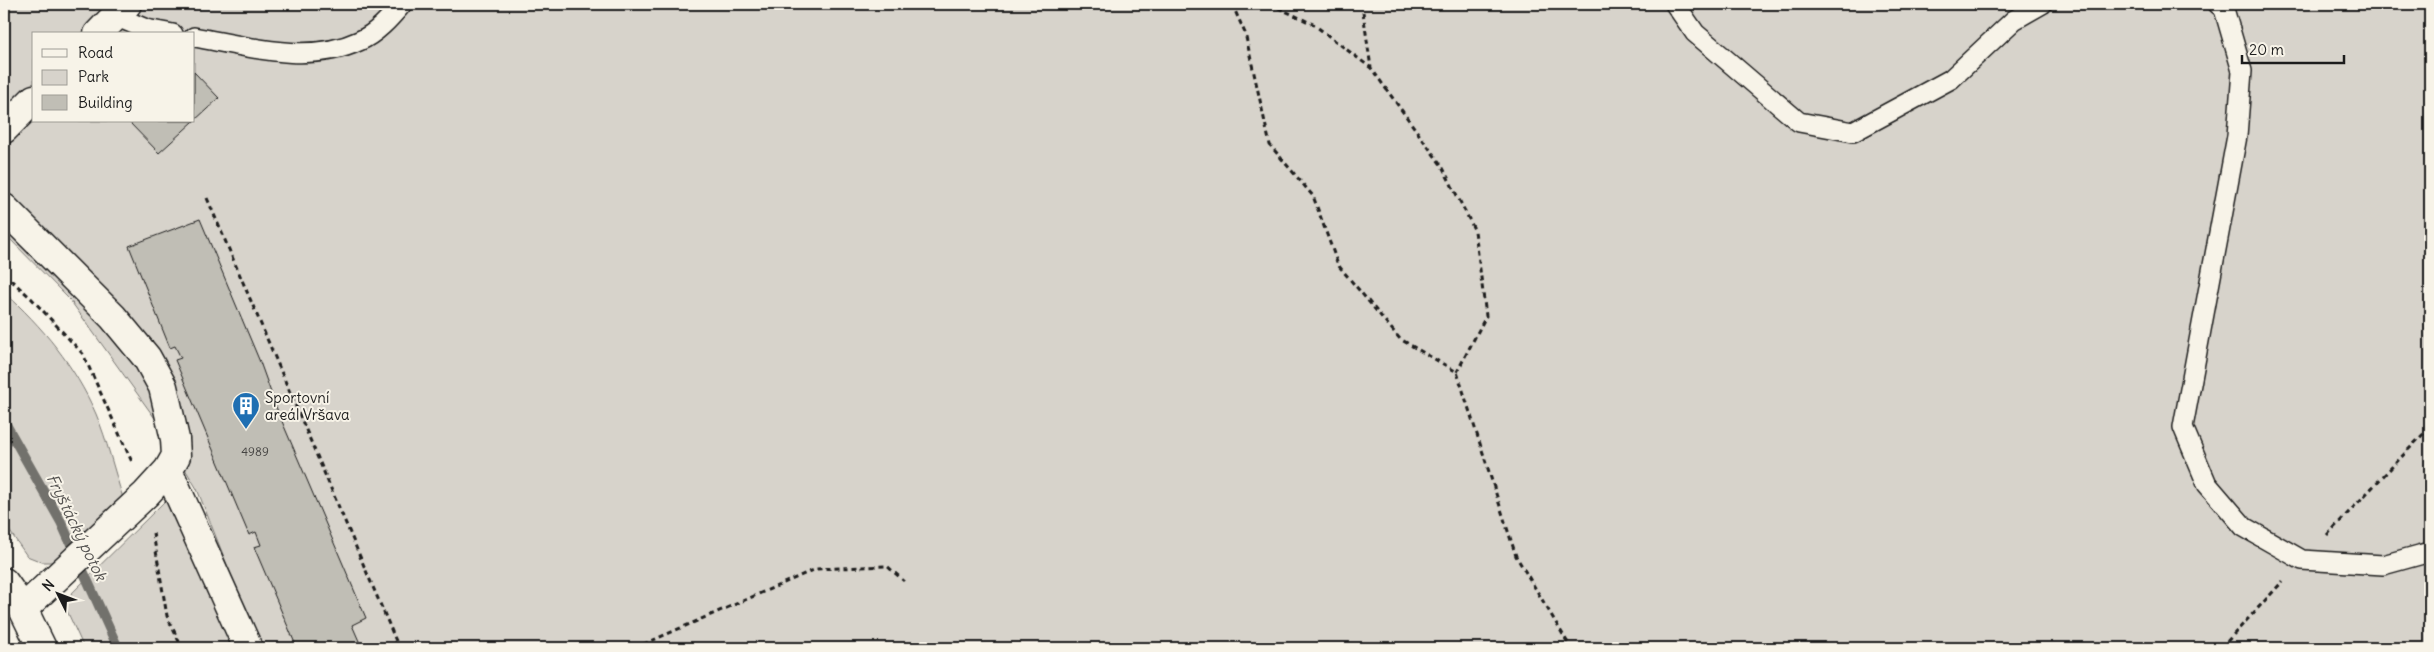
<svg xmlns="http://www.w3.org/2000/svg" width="2434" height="652" viewBox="0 0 2434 652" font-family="Delius,sans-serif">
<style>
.green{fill:#d7d3cb;stroke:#7a7874;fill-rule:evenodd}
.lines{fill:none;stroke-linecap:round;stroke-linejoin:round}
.stream{stroke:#72716c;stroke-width:10}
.building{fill:#c0beb5;stroke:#1c1c1c}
.service-casing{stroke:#1c1c1c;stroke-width:22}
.minor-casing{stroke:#1c1c1c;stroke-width:31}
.primary-casing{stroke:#1c1c1c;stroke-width:31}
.path{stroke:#1c1c1c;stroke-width:3;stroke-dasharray:5 4;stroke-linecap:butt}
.service{stroke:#f7f3e8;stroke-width:19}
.minor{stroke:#f7f3e8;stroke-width:28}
.primary{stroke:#f7f3e8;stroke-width:28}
.labels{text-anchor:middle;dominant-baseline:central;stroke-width:4;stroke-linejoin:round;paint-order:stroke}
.number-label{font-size:12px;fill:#454442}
.poi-label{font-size:15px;fill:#1c1c1c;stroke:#f7f3e8;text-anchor:start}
.water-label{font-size:16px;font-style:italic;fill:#565452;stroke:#f7f3e8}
</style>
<rect width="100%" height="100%" fill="#f7f3e8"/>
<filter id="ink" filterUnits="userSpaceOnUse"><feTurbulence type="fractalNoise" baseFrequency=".02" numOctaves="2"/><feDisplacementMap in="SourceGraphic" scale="10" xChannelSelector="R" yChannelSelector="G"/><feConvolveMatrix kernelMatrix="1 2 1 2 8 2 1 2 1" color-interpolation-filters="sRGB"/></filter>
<g filter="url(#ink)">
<path class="green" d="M4,4H2430V648H260L197,489L154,417L70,300L4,233ZM34,34H194V121H34Z
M4,292C42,326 75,366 96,414C107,440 114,470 123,498L54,562H42L27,556L4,523Z
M166,500L180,513L236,648H84L63,602Z"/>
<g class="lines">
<path class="stream" d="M4,421L61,522L118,648"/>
</g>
<path class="building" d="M194,72L219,98L194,121Z
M128,121H194L159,153Z
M200,219L260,362L278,412L366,618L352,625L362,648H297L254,547L261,545L256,532L249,535L175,360L181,358L175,346L170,348L129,246Z"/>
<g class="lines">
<defs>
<path id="service" d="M1675,4L1695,33L1799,122L1853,132L1951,79L2014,20L2042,4
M2218,4L2224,9L2242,71L2237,136L2183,427L2207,484L2244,527L2302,560L2383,565L2430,552
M115,16L146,29L173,34
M194,37C246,46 308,65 359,41C376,34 390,18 402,4"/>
<path id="minor" d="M98,34L127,4
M4,129L34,99
M4,208L113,317L147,358L163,387L175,439L176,456L168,470L146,494L23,609
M168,470L248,648"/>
<path id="primary" d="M4,582L23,609L42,648"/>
</defs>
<use href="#service" class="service-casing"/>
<use href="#minor" class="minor-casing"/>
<use href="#primary" class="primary-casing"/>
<path class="path" d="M1232,4L1245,33L1270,145L1313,196L1338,265L1400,339L1457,372L1516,556L1571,648
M1270,4L1313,24L1371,68L1442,166L1475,231L1486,316L1457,372
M1363,12L1371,68
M207,198L399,648
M4,274L31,298L83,354L132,462
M153,533L167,616L182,648
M2327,535L2430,427
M635,648L816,569L887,566L904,581
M2221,648L2283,581"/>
<use href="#service" class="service"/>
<use href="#minor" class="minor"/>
<use href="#primary" class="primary"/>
</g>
</g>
<defs>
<symbol id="building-pin" viewBox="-11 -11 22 30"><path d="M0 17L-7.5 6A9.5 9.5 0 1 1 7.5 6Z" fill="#1f6fb2" stroke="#f7f3e8"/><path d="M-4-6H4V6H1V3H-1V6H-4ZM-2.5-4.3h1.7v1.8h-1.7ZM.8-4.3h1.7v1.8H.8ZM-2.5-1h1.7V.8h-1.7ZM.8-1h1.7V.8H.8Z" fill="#fff"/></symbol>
</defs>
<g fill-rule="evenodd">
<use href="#building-pin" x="230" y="390" width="32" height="43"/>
</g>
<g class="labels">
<g class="number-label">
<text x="255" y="451">4989</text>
</g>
<g class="poi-label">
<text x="265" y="397">Sportovní<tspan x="265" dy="17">areál Vršava</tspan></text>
</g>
<g class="water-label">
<text transform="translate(77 527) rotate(64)">Fryštácký potok</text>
</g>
</g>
<rect width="2434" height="652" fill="none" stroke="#f7f3e8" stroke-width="20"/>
<rect x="10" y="10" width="2414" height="632" fill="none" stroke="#1c1c1c" stroke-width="2" filter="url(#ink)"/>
<rect x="32" y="32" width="162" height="90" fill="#f7f3e8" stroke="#9f9d96"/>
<rect x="42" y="49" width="25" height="8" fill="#f7f3e8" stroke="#9f9d96"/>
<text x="78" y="58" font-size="15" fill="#1c1c1c">Road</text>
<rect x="42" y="70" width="25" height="15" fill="#d7d3cb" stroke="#9f9d96"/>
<text x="78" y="82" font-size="15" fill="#1c1c1c">Park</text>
<rect x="42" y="95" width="25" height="15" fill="#c0beb5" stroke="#9f9d96"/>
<text x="78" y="108" font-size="15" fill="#1c1c1c">Building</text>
<g transform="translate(58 594) rotate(312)" stroke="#f7f3e8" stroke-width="4" paint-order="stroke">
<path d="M0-4L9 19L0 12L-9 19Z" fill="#1c1c1c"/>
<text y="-8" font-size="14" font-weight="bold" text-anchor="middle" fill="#1c1c1c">N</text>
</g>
<path d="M2242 55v8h102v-8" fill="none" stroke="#1c1c1c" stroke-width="2.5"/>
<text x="2249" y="55" font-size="15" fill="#1c1c1c" stroke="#f7f3e8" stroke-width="4" paint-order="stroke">20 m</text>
</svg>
